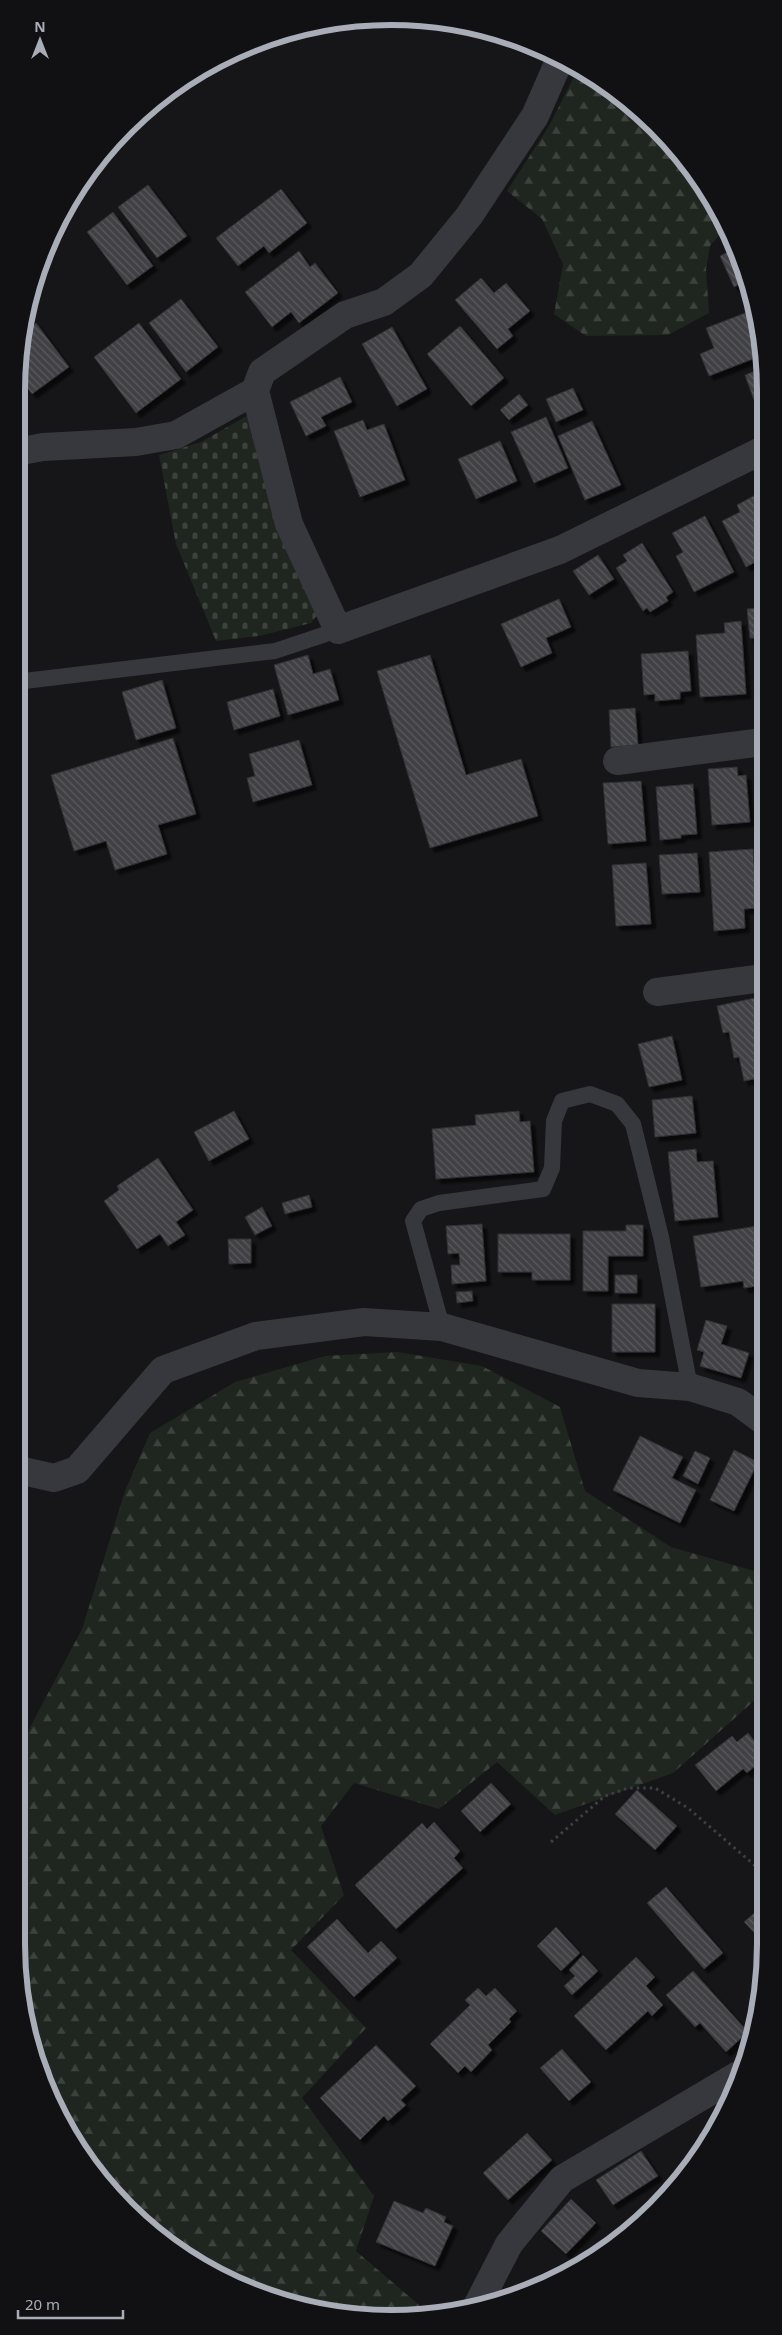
<svg xmlns="http://www.w3.org/2000/svg" width="782" height="2335" viewBox="0 0 782 2335" font-family="'Noto Sans',sans-serif">
<style>
.forest{fill:url(#forest-firs)}
.cemetery{fill:url(#cemetery-stones)}
.building{fill:url(#building-back-hatch);stroke:#303034;filter:url(#shadow)}
.lines{fill:none;stroke-linecap:round;stroke-linejoin:round}
.path{stroke:#3d3f44;stroke-width:3;stroke-dasharray:2.5 4;stroke-linecap:butt}
.lane{stroke:#37383d;stroke-width:16}
.street{stroke:#37383d;stroke-width:28}
.rim{fill:none;stroke:#a8adb8;stroke-width:6}
</style>
<defs>
<pattern id="forest-firs" width="22" height="20" patternUnits="userSpaceOnUse" patternTransform="scale(1.25)"><rect width="22" height="20" fill="#1e261f"/><path d="M5 1l3.5 6h-7zM16 11l3.5 6h-7z" fill="#3c433d"/></pattern>
<pattern id="cemetery-stones" width="16" height="16" patternUnits="userSpaceOnUse" patternTransform="scale(1.25)"><rect width="16" height="16" fill="#1e261f"/><path d="M2 7V4a2 2 0 0 1 4 0v3zM10 15v-3a2 2 0 0 1 4 0v3z" fill="#3c433d"/></pattern>
<pattern id="building-back-hatch" width="6" height="6" patternUnits="userSpaceOnUse" patternTransform="scale(1.25)"><rect width="6" height="6" fill="#404145"/><path d="M-1 5l2 2M0 0l6 6M5-1l2 2" fill="none" stroke="#595a5e"/></pattern>
<filter id="shadow"><feDropShadow dx="4.5" dy="4.5" stdDeviation="1" flood-color="#0009"/></filter>
</defs>
<rect width="100%" height="100%" fill="#161618"/>
<path class="forest" d="M579,67L673,144L727,226L710,246L706,269L709,313L668,335L586,336L554,314L563,264L542,219L507,191L549,126Z
M397,1352L482,1366L560,1407L585,1491L671,1547L765,1574V1691L673,1773L555,1815L497,1762L439,1809L354,1783L321,1826L344,1895L291,1950L366,2028L302,2098L374,2196L356,2251L419,2305L415,2318L342,2316L225,2280L163,2241L109,2191L45,2087L23,2017L16,1944V1754L82,1629L125,1491L150,1433L235,1382L325,1356Z"/>
<path class="cemetery" d="M250,414L319,613L311,623L259,636L216,641L176,544L159,455L201,442Z"/>
<path class="building" d="M148,185L187,236L157,258L118,207Z
M281,189L307,223L269,253L264,246L238,266L216,238Z
M113,212L153,266L127,285L87,232Z
M734,249L744,282L734,287L720,256Z
M299,251L310,267L315,263L338,293L299,323L291,312L272,327L245,292Z
M481,278L494,293L506,283L530,311L508,329L513,336L497,349L455,300Z
M181,299L218,347L186,372L149,323Z
M753,310L763,342V355L709,376L700,354L714,348L706,328Z
M36,323L69,367L32,394L20,378L18,379L24,332Z
M139,323L181,379L136,413L94,357Z
M460,326L504,378L471,406L427,354Z
M392,327L427,389L397,406L362,344Z
M763,368V413L759,414L745,375Z
M340,377L352,402L321,417L326,426L306,436L290,402Z
M573,388L583,410L556,422L546,399Z
M519,394L528,405L509,420L500,410Z
M546,417L568,468L534,483L511,432Z
M363,420L367,430L384,424L405,480L360,497L334,431Z
M592,421L621,485L585,500L558,436Z
M500,441L517,481L476,499L458,459Z
M759,493L763,500V558L746,567L722,521L740,512L737,505Z
M705,516L734,572L694,592L676,556L683,552L672,533Z
M642,543L673,592L666,597L668,601L650,612L647,608L643,611L616,568L627,561L623,555Z
M598,555L614,579L589,595L573,571Z
M559,599L571,627L546,638L552,653L521,667L501,624Z
M763,608V638H750L747,609Z
M741,621L746,694L700,697L696,635L725,633L724,623Z
M688,651L691,691L680,692V699L655,701V694L644,695L641,654Z
M308,655L313,674L330,669L339,700L288,715L274,665Z
M430,655L466,775L521,759L538,816L430,848L377,671Z
M162,680L176,728L136,740L122,692Z
M273,689L280,716L234,730L227,702Z
M635,708L638,745L611,747L609,710Z
M173,738L196,814L158,825L167,854L115,870L106,841L74,851L51,775Z
M299,740L312,785L253,802L247,778L255,776L249,754Z
M737,767L738,776L746,775L750,822L712,825L708,769Z
M763,770V833H761L756,771Z
M641,781L646,841L608,844L603,783Z
M693,784L697,834L681,835V838L660,840L656,787Z
M753,849L757,908L744,909L745,928L714,931L709,852Z
M697,853L700,892L662,894L659,855Z
M646,863L651,924L616,926L612,865Z
M764,996V1077L744,1081L739,1057L734,1058L729,1032L723,1033L717,1006Z
M672,1036L682,1080L649,1087L638,1044Z
M692,1096L696,1133L655,1137L652,1100Z
M234,1111L249,1139L209,1161L194,1132Z
M519,1111L520,1122L530,1121L534,1172L436,1179L432,1129L476,1125L475,1115Z
M696,1149L697,1162L713,1161L718,1217L675,1221L668,1152Z
M158,1158L193,1210L176,1222L185,1235L168,1246L160,1234L137,1249L104,1201L119,1190L117,1186Z
M309,1195L312,1207L285,1214L282,1203Z
M262,1207L272,1226L255,1235L245,1217Z
M482,1224L486,1281L452,1284L451,1265H460L459,1253L448,1254L446,1226Z
M626,1225H643V1256H608V1291H583V1231H626Z
M764,1225V1285L744,1288L743,1281L701,1287L693,1236Z
M498,1234H570V1280H532V1272H498Z
M228,1239H251V1263L229,1264Z
M615,1275H637V1293H615Z
M472,1291L473,1301L457,1303L456,1292Z
M612,1304H655V1352H612Z
M706,1320L727,1326L721,1344L749,1353L741,1378L700,1366L704,1352L697,1350Z
M640,1436L683,1457L672,1478L696,1490L680,1523L613,1490Z
M734,1450L758,1462L734,1511L710,1500Z
M695,1451L710,1458L698,1484L683,1476Z
M748,1733L765,1754V1757L747,1773L743,1769L716,1791L695,1765L732,1736L737,1742Z
M491,1783L511,1804L480,1832L461,1811Z
M637,1790L677,1826L655,1850L615,1814Z
M434,1822L460,1851L454,1858L463,1868L396,1929L355,1885L422,1823L427,1829Z
M666,1887L723,1953L704,1969L647,1903Z
M760,1908L766,1913V1945L744,1922Z
M337,1919L368,1953L381,1941L397,1958L354,1997L307,1947Z
M556,1927L580,1953L561,1971L537,1946Z
M583,1955L598,1971L572,1995L564,1986L575,1976L569,1970Z
M636,1957L655,1977L646,1986L663,2005L652,2016L648,2011L606,2050L574,2016Z
M693,1971L748,2032L726,2052L700,2023L695,2027L666,1995Z
M478,1988L486,1996L495,1988L517,2011L509,2019L511,2022L488,2045L492,2050L471,2072L465,2066L458,2073L430,2044L470,2005L465,2000Z
M376,2045L416,2086L401,2100L406,2105L388,2121L384,2116L360,2140L320,2098Z
M562,2049L591,2082L569,2101L540,2068Z
M527,2133L552,2160L508,2200L483,2173Z
M641,2151L658,2176L613,2205L596,2180Z
M571,2199L596,2223L566,2254L541,2231Z
M394,2201L423,2213L426,2208L446,2217L444,2222L453,2226L435,2266L376,2242Z"/>
<g class="lines">
<path class="path" d="M551,1842L605,1796L628,1788H655L688,1808L766,1875
M700,2134L706,2145"/>
<path class="lane" d="M16,682L275,651L338,630
M442,1327L413,1221L421,1209L439,1203L543,1189L552,1168L554,1121L562,1101L590,1094L617,1104L633,1124L661,1237L690,1387"/>
<path class="street" d="M255,391L289,524L338,630L560,550L763,450
M16,452L43,447L136,442L176,435L255,391L262,372L345,315L384,302L421,275L469,216L535,116L560,59
M617,761L763,742
M657,992L764,978
M16,1466L23,1471L54,1478L77,1470L163,1370L256,1336L364,1322L442,1327L638,1383L690,1387L738,1402L765,1422
M476,2308L509,2244L562,2179L738,2075"/>
</g>
<path d="M0 0H782V2335H0ZM391 25H391A366 366 0 0 1 757 391V1944A366 366 0 0 1 391 2310H391A366 366 0 0 1 25 1944V391A366 366 0 0 1 391 25Z" fill="#111113" fill-rule="evenodd"/>
<path class="rim" d="M391 25H391A366 366 0 0 1 757 391V1944A366 366 0 0 1 391 2310H391A366 366 0 0 1 25 1944V391A366 366 0 0 1 391 25Z"/>
<g transform="translate(40 40)" stroke="#111113" stroke-width="4" paint-order="stroke">
<path d="M0-4L9 19L0 12L-9 19Z" fill="#a8adb8"/>
<text y="-8" font-size="14" font-weight="bold" text-anchor="middle" fill="#a8adb8">N</text>
</g>
<path d="M18 2310v8h105v-8" fill="none" stroke="#a8adb8" stroke-width="2.5"/>
<text x="25" y="2310" font-size="15" fill="#a8adb8" stroke="#111113" stroke-width="4" paint-order="stroke">20 m</text>
</svg>
